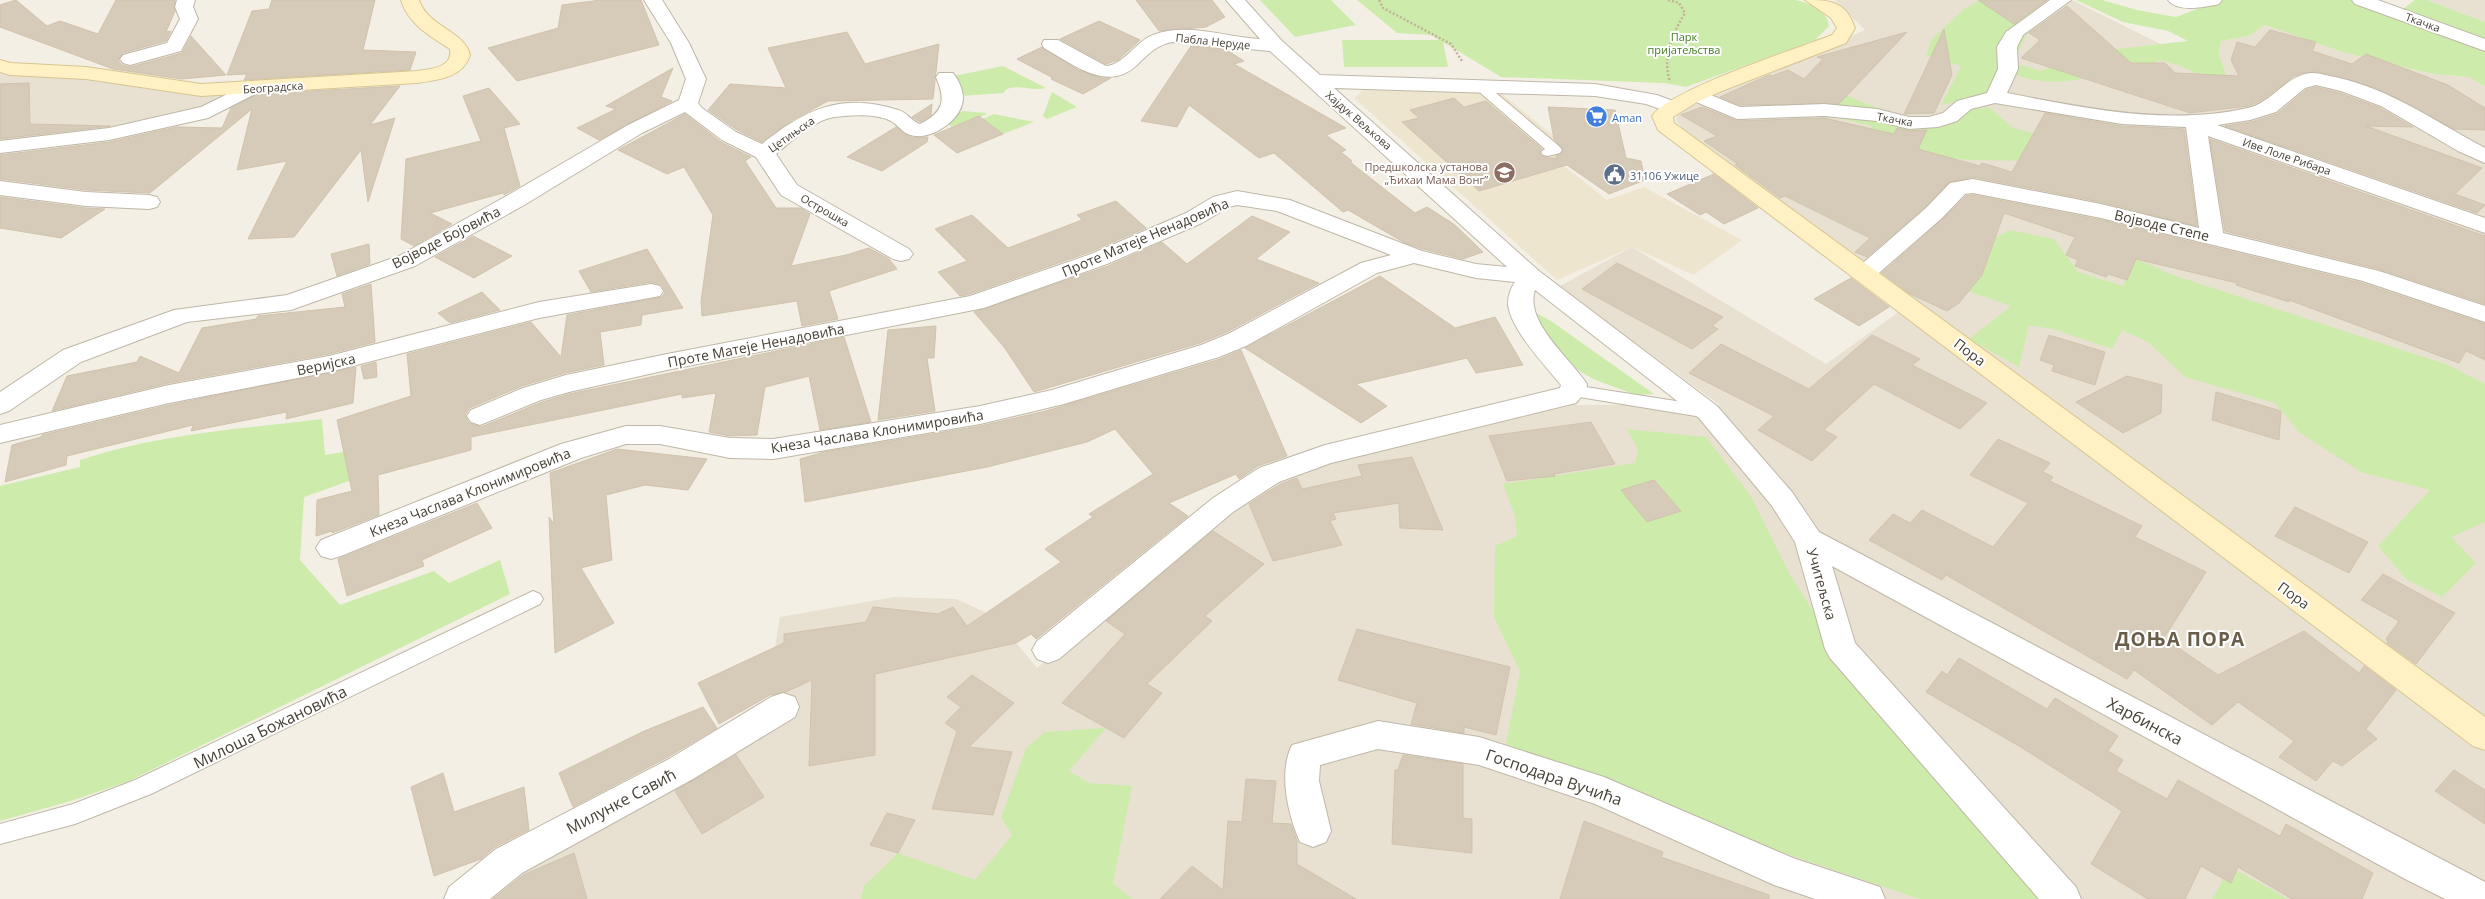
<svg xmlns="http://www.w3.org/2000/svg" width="2485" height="899" viewBox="0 0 2485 899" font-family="'Open Sans',sans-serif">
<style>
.residential{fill:#e8e1d2}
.education{fill:#eee5ce}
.green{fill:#cdebab}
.building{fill:#d6cbb9;stroke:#d1c3ac}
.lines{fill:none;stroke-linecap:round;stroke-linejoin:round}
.lane-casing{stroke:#bfb7a7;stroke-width:2}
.street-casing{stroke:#bfb7a7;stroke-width:2}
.secondary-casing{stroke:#d6c591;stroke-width:2}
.path{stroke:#c2b397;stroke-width:2.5;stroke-dasharray:2 2;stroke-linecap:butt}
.lane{fill:#fff;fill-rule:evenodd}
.street{fill:#fff;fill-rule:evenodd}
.secondary{fill:#fff1c3;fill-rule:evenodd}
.labels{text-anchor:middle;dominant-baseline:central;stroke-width:4;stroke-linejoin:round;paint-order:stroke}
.far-street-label{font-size:11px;fill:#463f34;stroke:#fff}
.far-park-label{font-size:11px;fill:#447c24;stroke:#fff}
.far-shop-label{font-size:11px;fill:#366cbe;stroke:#fff;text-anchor:start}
.far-education-label{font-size:11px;fill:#785e54;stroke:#fff;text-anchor:end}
.far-service-label{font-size:11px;fill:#4e5e75;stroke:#fff;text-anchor:start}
.street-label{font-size:14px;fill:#463f34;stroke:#fff}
.near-street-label{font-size:16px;fill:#463f34;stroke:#fff}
.district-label{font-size:19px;font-weight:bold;letter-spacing:1px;fill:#6a5e4a;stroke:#fff}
</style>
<rect width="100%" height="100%" fill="#f4efe5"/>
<path class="residential" d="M1835,0H2072L2225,76L2219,54L2221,41L2249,36L2265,25L2342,52L2433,74L2469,77L2485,87V899H469L783,700L773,659L780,617L894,597L956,599L994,616L1037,668L1215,516L1341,455L1574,405H1720L1558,287L1632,247L1826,364L1900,311L1684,131L1676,120L1679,113L1683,110L1865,30Z
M2427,0H2485V22Z
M0,71L237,93L201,111L115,129L0,140Z"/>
<path class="education" d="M1364,89L1501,93L1573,152L1554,158L1607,200L1644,187L1742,240L1694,275L1632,247L1557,280L1354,98Z"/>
<path class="green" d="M1260,0H1331L1356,25L1295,37Z
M1357,0H1795C1809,3 1827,10 1829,26L1815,40L1686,87L1664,83L1501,77L1443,42L1448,67H1344L1342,40H1439L1431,35L1397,33Z
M1980,0H2018L2040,7L2013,63L2042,71L2059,63L2063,55L2188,41L2168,31L2123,22L2076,0H2102L2137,10L2176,17L2221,0H2356L2399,12L2415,0H2427L2485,22V87L2469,77L2433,74L2342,52L2265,25L2249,36L2221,41L2219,54L2226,76L2204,77L2181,66L2159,60L2147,68L2146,80L2112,88L2096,76C2062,83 2049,85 2016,75L1985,95L1941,105L1961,66L1926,55L1931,40L1964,9Z
M1003,66L1046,88C1032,92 1018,83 1005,90L1004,93L961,96L954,76Z
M1823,83L1854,99L1909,119L1989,107L2013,128L2040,135L2109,162L1970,160L1911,154L1869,135L1871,126L1783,104Z
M1052,92L1077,107L1047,119L1043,116Z
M963,111L986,113L985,115L951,127L948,123L953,116Z
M994,114L1034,122L1003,134L983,119Z
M2010,230L2054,239L2078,272L2123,286L2135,258L2170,274L2448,365L2485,384V522L2451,537L2476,563L2442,597L2407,580L2378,546L2430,490L2361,472L2300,433L2275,403L2185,377L2148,342L2122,330L2112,349L2053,329L2029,325L2019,367L1969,339L2011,306L1968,291L1965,254Z
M1534,312L1551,321L1654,394L1636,395L1593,379L1561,360Z
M322,419L325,455L379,446L377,471L304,497L300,560L340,605L434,571L449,583L500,560L510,594L129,781L71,801L0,821V486L80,467V460C157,434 241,429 322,419Z
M1627,429L1706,437L1752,498L1790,575L1866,693L1961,800L2038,899H1920L1781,852L1506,744L1520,671L1494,617L1495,546L1517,536L1515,516L1503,484L1635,463L1638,449Z
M1106,728L1069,771L1089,783L1132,786L1113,883L1132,899H861L864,886L898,853L975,880L1012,835L1001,818L1026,748L1045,732Z
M2231,867L2288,899H2212Z"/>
<path class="building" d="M16,0L47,26L60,21L98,34L116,0H175V11L166,32L171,31L166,41L123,53L118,60L122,65L130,67L182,53L191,36L226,75L182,79L113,69L0,27V5Z
M272,0H375L363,50L416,52L410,70L244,80L247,74L227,75L252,11L269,9Z
M601,0H641L659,45L517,81L488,48L558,28L562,5Z
M1136,0H1212L1225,17L1206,27L1159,31Z
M1978,0H2047L2014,24Z
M2067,6L2131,63H2165L2175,73L2239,76L2231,60L2237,42L2255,47L2270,30L2316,42L2312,51L2352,64L2366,54L2448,85L2485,108V130L2454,129L2376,88L2319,72L2303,73L2294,76L2264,99L2248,106L2190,113L2021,58L2040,40L2029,33Z
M1099,21L1140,40L1118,60L1106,64L1060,39Z
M1944,29L1952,75L1934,113L1904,114Z
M847,32L865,64L939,44L933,99L828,101L793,120L762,142L737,130L708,110L730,84L786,88L768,48Z
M1907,32L1839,104L1740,105L1720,97L1769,75L1772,76L1788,70L1804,79L1823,59L1817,57Z
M1191,46L1225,49L1244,61L1234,64L1346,128L1326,135L1346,150L1341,152L1352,161L1350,162L1415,213L1427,207L1455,225L1483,252L1463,259L1423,249L1405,243L1348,210L1343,212L1274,153L1259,158L1189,105L1177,127L1141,121Z
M1042,47L1078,70L1102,78H1111L1083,94L1051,79L1053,78L1017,59Z
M673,68L661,97L672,101L599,140L577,128L616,109L606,106Z
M29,83L30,124L110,126L0,139V84Z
M400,86L370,125L395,118L368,202L361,150L294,237L248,239L287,161L237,170L252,109L150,193L86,190L0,179V155L109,142L176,127L222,128L231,108L258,94Z
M2316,87L2340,93L2380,108L2413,127L2366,126L2482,168L2455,194L2485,205L2477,213L2225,126L2251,122L2277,114L2306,90Z
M489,88L520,124L504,128L520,186L504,195L503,193L430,213L452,224L414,246L401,239L406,159L481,141L463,96Z
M1454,98L1464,107L1486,101L1542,149L1539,152L1541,156L1548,158H1557L1556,156L1564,151L1554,139L1548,107L1615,110L1626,158L1641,161L1645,180L1609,194L1567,165L1479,191L1402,122L1419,118L1410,110Z
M932,104L931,115L927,118L920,122L912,117Z
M1702,107L1737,121L1824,118L1894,134L1897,128L1909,131L1927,130L1918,149L1980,166L1982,163L2012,172L2045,113L2122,126L2184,129L2197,226L2101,202L1973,177L1949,182L1925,207L1867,257L1855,252L1870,238L1785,196L1780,198L1735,165L1738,164L1704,141L1717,136L1681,115Z
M685,114L721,142L751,157L745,161L776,208H801L810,214L791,266L846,255L869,248L889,259L897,269L829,291L838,319L802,326L797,301L702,316L701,301L713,215L684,167L667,174L618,150Z
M979,116L1003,134L957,153L934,135Z
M896,127L911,137H928L927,142L882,171L847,157Z
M2210,139L2485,236V304L2379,269L2225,231Z
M1714,174L1758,208L1724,224L1706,212L1700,215L1667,194Z
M1973,195L2101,220L2362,283L2485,324V360L2466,351L2459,363L2289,300V302L2236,285L2237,283L2136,259L2127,280L2108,274L2106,277L2075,266L2078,260L2066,255L2075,237L2004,213L1982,275L1959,303L1947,311L1910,294L1882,273L1943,219L1966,196Z
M0,197L86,208L105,209L61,238L0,228Z
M1116,201L1146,228L1090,252L970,294L960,296L938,272L967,261L935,229L972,215L1008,248L1082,220L1077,215Z
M1252,216L1290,232L1256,259L1319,283L1227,332L1200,343L1034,392L1004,347L974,312L1108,266L1162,242L1187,264Z
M473,236L512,256L474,278L435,257Z
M369,244L370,264L337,276L331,254Z
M647,249L683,308L642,315L641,325L600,332L604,365L565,373L522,386L470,408L465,415L469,423L481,427L542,402L569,394L844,337L871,422L820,430L809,376L765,387L757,435L730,436L709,432L716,393L682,398V394L471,437V450L378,475L379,515L332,533V531L316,536L317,500L352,491L337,420L411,396L407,354L531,322L561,357L567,315L662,297L665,292L662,285L651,282L591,292L579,271Z
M1617,263L1723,317L1712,326L1718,329L1692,349L1582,289Z
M1380,276L1455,328L1495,317L1523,365L1476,373L1467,358L1356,384L1387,406L1361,423L1245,348Z
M1851,278L1889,307L1859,326L1814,299Z
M371,284L375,342L329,354L169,383L52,411L67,376L137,362L140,356L179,373L202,328L256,319L258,316L345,307L342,294Z
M482,292L500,310L450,323L438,313Z
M936,326L934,358H927L935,411L878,420L888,330Z
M1872,335L1920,359L1912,365L1987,403L1960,429L1874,384L1824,430L1837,437L1812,461L1758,430L1774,416L1689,373L1721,344L1809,389Z
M2049,335L2105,352L2095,385L2052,371L2054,365L2040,360Z
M1241,350L1287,456L1258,466L1239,479L1236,474L1169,503L1188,516L1036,639L1031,634L1016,643L875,674V755L809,766L812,680L786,692L770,695L719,724L698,683L784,643V634L866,622L873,607L938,614L953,607L967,626L1061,562L1045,549L1093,517L1089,514L1153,474L1115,429L1087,442L987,467L805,502L800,459L824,452L980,426L1046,411L1220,359Z
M376,362L377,377L364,379L361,366Z
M356,367L353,403L286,419L287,412L191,431L193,425L67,456L66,465L5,482L12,445L41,437L42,435L169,405Z
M2127,376L2162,385L2161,413L2123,433L2076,402Z
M2216,392L2281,411L2279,440L2212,420Z
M1591,422L1615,464L1554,474L1555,476L1507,481L1489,436Z
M1998,439L2050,463L2043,472L2053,477L2050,481L2142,526L2135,537L2206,572L2164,638L2218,675L2304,631L2359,673L2364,666L2396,690L2366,729L2377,739L2342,766L2333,761L2316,781L2279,757L2294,741L2238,702L2212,725L2134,670L2127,679L1946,575L1942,580L1869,540L1893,514L1910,523L1922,510L1993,547L2028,503L1970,475Z
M617,449L707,459L688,490L645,485L606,495L612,560L581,568L614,623L555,653L549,517L554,524L550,473Z
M1412,457L1443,530L1400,528L1399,503L1333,513L1336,519L1330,521L1342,545L1273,561L1249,504L1280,484L1297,478L1302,489L1362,476L1358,465Z
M1654,480L1681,511L1647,522L1621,490Z
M477,503L492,528L422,560L424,566L347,596L338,559Z
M2295,507L2368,542L2349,573L2275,536Z
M1213,531L1264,564L1205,616L1212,621L1147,684L1162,693L1124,738L1062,703L1125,634L1106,621Z
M2383,574L2455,613L2416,664L2387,643L2388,641L2386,639L2399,621L2361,600Z
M1357,629L1510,667L1496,735L1464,727V733L1411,724L1417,703L1338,680Z
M1959,658L2047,709L2055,698L2118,736L2108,751L2123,760L2116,771L2167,799L2178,780L2280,836L2286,824L2373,873L2362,899H2292L2238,867L2231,883L2201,866L2185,899H2148L2091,864L2122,811L2019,746L1926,692L1942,671L1947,675Z
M972,675L1014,703L969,747L1012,752L993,815L932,809L957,731L945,723L961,707L947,697Z
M703,707L717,728L668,757L573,807L559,773L642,732Z
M736,755L764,797L702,834L675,791Z
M1403,755L1463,764V818L1472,819V853L1392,844L1395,770H1398Z
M2454,770L2485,790V824L2435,791Z
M443,773L454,812L524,787L529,830L495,847L481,859L434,876L411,787Z
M1246,779L1276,781L1272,823L1291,824L1297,841V864L1356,899H1160L1192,866L1223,890L1228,821L1242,822Z
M887,813L915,820L898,853L870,845Z
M1584,821L1663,852L1661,857L1769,895V899H1560Z
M574,853L587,899H493L523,875Z"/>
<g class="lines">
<defs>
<path id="lane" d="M1480,82L1484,83L1560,147L1562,150L1560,153L1548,156L1543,155L1541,152L1545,149L1476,89L1474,86L1476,83Z
M1573,385L1708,406L1714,408L1716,412L1714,416L1708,418L1567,395L1565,391L1567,387Z
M533,591L540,594L543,599L540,604L151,794L75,824L0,844V824L73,804L135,780Z"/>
<path id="street" d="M177,0H195L193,7L198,19L181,51L130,65L123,63L120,59L123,55L167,43L180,19L175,7Z
M644,0H662L689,43L706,79L698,103L702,108L736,132L762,144C806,109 841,92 898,110C907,112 912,122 920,124C944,112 946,100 936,77L939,73H953C958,79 963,89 963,98C963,118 935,138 916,136C903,135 901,127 891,121C875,113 851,115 834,117C812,121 792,141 776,154L797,185L909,249L913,254L909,259L901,261L893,259L781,195L756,157L722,140L685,112L642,133L526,204L415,266L291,310L187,322L81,362L9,411L0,414V392L63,350L174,310L287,295L399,256L510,194L628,125L679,100L686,79L671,43Z
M1226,0H1245L1282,41L1320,75L1595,84L1657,95L1678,103L1681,107L1678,111L1671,113L1646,104L1595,96L1334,88L1539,271L1717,406L1792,492L1819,532L2485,882V899H2445L2405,879L1832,566L1855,643L2076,887L2081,899H2039L1830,658L1825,649L1795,542L1772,506L1699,418L1535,290C1524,322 1571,359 1587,384L1586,391L1576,403L1331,463L1279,482L1233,512L1059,659L1048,663L1037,659L1032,650L1037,641L1213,498L1259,468L1325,445L1560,388L1561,385C1545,365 1510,329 1508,304C1508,295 1511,288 1515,282L1476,278L1414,263L1377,273L1246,346L1219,357L1064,404L980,424L773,459L730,458L660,444H626L581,458L341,556L331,559L321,556L316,548L321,540L561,444L626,426H660L730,438L773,439L980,406L1052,390L1201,345L1228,334L1361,263L1391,255L1277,211L1237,205L1229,207L1202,223L1107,264L984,308L667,370L569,392L541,400L480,425L471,422L467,416L471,410L523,388L566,375L667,354L970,296L1091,254L1186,213L1213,197L1237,191L1290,200L1422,251L1476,264L1507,267L1270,51L1173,42C1158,44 1148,54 1138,64C1108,94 1073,64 1044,48L1042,44L1044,40H1058L1106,66C1124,65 1136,41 1153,35C1185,22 1226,37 1260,39Z
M2050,0H2071L2023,35L2017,47L2018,69L2007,93C2084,108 2169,126 2248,108C2274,102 2286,74 2313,73C2320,73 2328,76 2335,77C2391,89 2436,122 2485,148V163L2458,151L2381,106L2341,91L2316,85L2305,88L2276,112L2250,120L2217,125L2485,218V233L2208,136L2223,233L2379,271L2485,306V322L2363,281L2101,218L1973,193L1965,194L1942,218L1872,279L1864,281L1856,279L1852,274L1856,269L1926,208L1950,183L1973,179L2101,204L2199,228L2186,127L2122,124L1995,103L1971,109L1957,121L1938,127L1909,129L1877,121L1824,116L1737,119L1689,99L1686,95L1689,91L1696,89L1740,107L1824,104L1877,109L1909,117H1929L1943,113L1957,101L1987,93L1998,69L1997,47L2006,32Z
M2168,0H2222L2219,4C2206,7 2177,13 2168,0Z
M2352,0H2378L2485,39V51L2355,4Z
M252,82L259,84L262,88L259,92L208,118L109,140L0,153V141L109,128L201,107Z
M0,181L86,192L149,195L157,197L160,202L157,207L149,209L86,206L0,195Z
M651,284L660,286L663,291L660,296L539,318L329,372L169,403L0,443V425L169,385L329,356L539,302Z
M783,693L795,697L799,707L795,717L693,779L522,873L490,899H444L449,887L496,849L669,759L771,697Z
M1378,721L1479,737L1604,777L1793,858L1880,887L1885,899H1815L1774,885L1595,804L1479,765L1378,749L1320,765L1319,781L1331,831L1326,842L1313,847L1300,842C1288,815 1278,773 1292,745Z"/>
<path id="secondary" d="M401,0H419C428,27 465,31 470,55C463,78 437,80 417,83L201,96L86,79L10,75L0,72V60L11,63L86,67L201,84L417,71C431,69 453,68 450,49C430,36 408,24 401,0Z
M1805,0C1830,0 1846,1 1855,28L1846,43L1722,91L1697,102L1673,117L1674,123L2485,717V750L2473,746L1658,130L1652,116C1671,89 1796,49 1832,35L1837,28L1831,18Z"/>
</defs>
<use href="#lane" class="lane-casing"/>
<use href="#street" class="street-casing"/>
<use href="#secondary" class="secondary-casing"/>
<path class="path" d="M1379,0L1383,8L1451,44L1462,61
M1668,0L1679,3L1685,13C1672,35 1662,56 1670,82"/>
<use href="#lane" class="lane"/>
<use href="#street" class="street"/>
<use href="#secondary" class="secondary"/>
</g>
<defs>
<symbol id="supermarket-disc" viewBox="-11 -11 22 22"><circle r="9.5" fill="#3f7fe0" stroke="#fff"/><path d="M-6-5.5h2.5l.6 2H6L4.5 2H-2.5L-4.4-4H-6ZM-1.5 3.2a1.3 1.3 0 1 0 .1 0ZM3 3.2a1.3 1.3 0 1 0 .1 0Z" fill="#fff"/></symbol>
<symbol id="school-disc" viewBox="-11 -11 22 22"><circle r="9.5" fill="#8d6e63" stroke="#fff"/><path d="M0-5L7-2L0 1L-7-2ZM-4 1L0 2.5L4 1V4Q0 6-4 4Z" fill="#fff"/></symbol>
<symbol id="civic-disc" viewBox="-11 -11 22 22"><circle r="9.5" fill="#5c6f8a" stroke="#fff"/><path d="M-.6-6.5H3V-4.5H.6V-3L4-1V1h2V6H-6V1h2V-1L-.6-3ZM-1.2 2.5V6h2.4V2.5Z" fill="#fff"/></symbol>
</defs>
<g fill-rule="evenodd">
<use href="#supermarket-disc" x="1584" y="104" width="25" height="25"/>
<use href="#school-disc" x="1492" y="160" width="25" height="25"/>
<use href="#civic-disc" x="1602" y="162" width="25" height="25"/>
</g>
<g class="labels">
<g class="far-street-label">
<text transform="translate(2423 22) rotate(20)">Ткачка</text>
<text transform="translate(1213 41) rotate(6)">Пабла Неруде</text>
<text transform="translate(273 87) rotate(-4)">Београдска</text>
<text transform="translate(1895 119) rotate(10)">Ткачка</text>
<text transform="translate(1359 120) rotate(41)">Хајдук Вељкова</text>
<text transform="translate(791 134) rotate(-35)">Цетињска</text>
<text transform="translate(2287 156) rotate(19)">Иве Лоле Рибара</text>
<text transform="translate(825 210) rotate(30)">Острошка</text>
</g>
<g class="far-park-label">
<text x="1684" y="36">Парк<tspan x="1684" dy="13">пријатељства</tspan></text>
</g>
<g class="far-shop-label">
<text x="1612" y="117">Aman</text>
</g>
<g class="far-education-label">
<text x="1488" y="166">Предшколска установа<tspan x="1488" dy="13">„Ђихаи Мама Вонг”</tspan></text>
</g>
<g class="far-service-label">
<text x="1630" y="175">31106 Ужице</text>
</g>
<g class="street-label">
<text transform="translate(2162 225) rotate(13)">Војводе Степе</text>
<text transform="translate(446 237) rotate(-27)">Војводе Бојовића</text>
<text transform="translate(1145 237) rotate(-23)">Проте Матеје Ненадовића</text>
<text transform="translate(756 345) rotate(-11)">Проте Матеје Ненадовића</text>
<text transform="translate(1970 352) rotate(37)">Пора</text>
<text transform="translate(326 364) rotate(-12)">Веријска</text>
<text transform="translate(877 431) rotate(-9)">Кнеза Часлава Клонимировића</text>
<text transform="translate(470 492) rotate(-22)">Кнеза Часлава Клонимировића</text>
<text transform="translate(1822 584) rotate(74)">Учитељска</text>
<text transform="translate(2294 595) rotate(36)">Пора</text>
</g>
<g class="near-street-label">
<text transform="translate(2145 721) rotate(28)">Харбинска</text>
<text transform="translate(270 727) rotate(-26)">Милоша Божановића</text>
<text transform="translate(1554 777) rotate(19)">Господара Вучића</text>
<text transform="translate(621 801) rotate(-28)">Милунке Савић</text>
</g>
<g class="district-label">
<text x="2180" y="639">ДОЊА ПОРА</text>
</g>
</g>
</svg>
